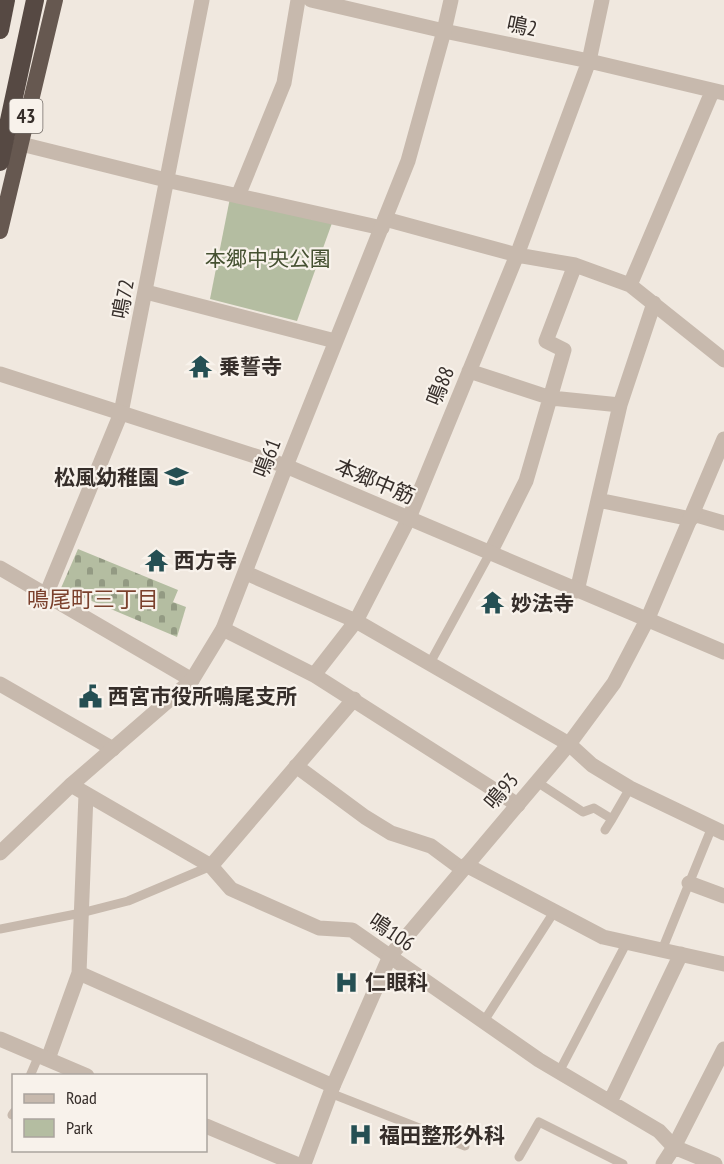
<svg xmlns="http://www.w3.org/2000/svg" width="724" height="1164" viewBox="0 0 724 1164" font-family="'PT Sans Narrow','Noto Sans JP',sans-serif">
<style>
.cemetery{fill:url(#cemetery-stones)}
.green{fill:#b4bda1}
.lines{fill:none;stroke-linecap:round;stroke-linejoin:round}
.service{stroke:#c7b9ad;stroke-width:9}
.minor{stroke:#c7b9ad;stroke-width:15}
.tertiary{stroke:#c7b9ad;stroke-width:15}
.trunk{stroke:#665850;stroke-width:16}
.motorway{stroke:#564943;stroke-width:18}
.motorway-bridge{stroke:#564943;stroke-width:18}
.labels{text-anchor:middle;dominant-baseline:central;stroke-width:4.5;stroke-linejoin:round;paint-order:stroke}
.shield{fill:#f8f2eb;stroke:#706964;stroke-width:1.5}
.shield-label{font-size:20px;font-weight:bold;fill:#362e2a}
.street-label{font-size:21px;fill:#362e2a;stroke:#f8f2eb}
.park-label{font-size:21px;fill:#455131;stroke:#f8f2eb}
.poi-label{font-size:21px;font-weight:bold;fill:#362e2a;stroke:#f8f2eb;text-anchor:start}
.neighbourhood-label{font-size:22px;fill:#7b412d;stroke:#f8f2eb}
</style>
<defs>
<pattern id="cemetery-stones" width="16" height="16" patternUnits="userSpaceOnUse" patternTransform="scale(1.5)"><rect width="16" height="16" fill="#b4bda1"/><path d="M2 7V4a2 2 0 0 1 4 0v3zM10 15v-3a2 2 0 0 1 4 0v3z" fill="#939a83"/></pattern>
</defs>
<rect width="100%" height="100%" fill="#f0e8df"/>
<path class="cemetery" d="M78,549L178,590L173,602L186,607L177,637L61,588Z"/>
<path class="green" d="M230,198L332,223L297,321L210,299Z"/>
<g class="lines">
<path class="service" d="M430,663L490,553
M537,782L583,812L594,808L612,819L630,788
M605,830L612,819
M0,929L81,913L128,901L211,866
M662,950L712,827
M484,1021L554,912
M559,1072L627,942
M30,1076L39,1055
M330,1093L465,1146
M12,1115L14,1112
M519,1157L539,1122L623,1164"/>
<path class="minor" d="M444,31L589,61L724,93
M9,141L166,180L382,228
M238,196L284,83L298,0
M385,219L517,255L575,265L630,285L724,360
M630,285L712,92
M146,292L335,341
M469,371L551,398L620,405
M598,500L691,519
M693,514L724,523
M490,553L526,481L564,350L546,341L575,265
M0,568L192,680
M246,573L356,621L569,744L592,765L630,788L724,833
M577,591L620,405L654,303
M46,595L121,413L202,0
M223,629L314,675L356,621L409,518L517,255L589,61L602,0
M314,675L518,805
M0,684L113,749
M296,766L365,817L391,833L431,846L462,869
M71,785L211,866L231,889L319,928L352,930L539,1060L659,1131L674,1147L715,1164
M466,865L603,937L724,964
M211,866L354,699
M689,883L724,896
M79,973L333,1086
M48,1059L79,973L86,794
M610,1102L681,954
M663,1164L674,1147L724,1049"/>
<path class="tertiary" d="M311,0L444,31
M0,374L286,466L724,652
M0,853L71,785L192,680L223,629L286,466L408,161L444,31L451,0
M0,1039L87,1076
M206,1126L296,1164
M304,1164L333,1086L390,956L569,744L614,683L648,618L724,439"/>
<path class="trunk" d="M0,231L55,0"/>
<path class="motorway" d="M0,30L6,0"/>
<path class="motorway-bridge" d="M0,162L35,0"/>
</g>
<defs>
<symbol id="temple-bare" viewBox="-9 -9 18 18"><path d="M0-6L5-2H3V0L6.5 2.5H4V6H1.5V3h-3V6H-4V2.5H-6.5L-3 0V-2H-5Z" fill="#254f53" stroke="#f8f2eb" stroke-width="2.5" paint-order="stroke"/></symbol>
<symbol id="school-bare" viewBox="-9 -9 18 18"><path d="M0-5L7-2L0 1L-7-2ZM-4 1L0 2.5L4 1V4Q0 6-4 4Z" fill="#254f53" stroke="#f8f2eb" stroke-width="2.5" paint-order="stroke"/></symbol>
<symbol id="civic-bare" viewBox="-9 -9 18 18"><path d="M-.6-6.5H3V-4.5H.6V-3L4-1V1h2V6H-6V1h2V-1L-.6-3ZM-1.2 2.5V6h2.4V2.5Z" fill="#254f53" stroke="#f8f2eb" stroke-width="2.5" paint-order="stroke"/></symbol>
<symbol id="hospital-bare" viewBox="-9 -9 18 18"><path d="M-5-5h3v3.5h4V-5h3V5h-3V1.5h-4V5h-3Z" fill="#254f53" stroke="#f8f2eb" stroke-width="2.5" paint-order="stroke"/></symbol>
</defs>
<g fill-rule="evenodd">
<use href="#temple-bare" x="184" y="350" width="33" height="33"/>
<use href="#school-bare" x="160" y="460" width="33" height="33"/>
<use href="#temple-bare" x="140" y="544" width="33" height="33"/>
<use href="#temple-bare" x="476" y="586" width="33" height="33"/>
<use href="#civic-bare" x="74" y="680" width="33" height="33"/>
<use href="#hospital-bare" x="330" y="966" width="33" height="33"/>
<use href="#hospital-bare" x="344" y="1118" width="33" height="33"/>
</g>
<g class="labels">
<rect class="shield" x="9.5" y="99" width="33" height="34" rx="4.5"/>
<g class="shield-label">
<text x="26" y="116">43</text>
</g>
<g class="street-label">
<text transform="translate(522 26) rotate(12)">鳴2</text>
<text transform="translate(123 299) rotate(-79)">鳴72</text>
<text transform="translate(440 386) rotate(-68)">鳴88</text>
<text transform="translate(267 458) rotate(-69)">鳴61</text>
<text transform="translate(375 481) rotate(23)">本郷中筋</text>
<text transform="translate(501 791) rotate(-50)">鳴93</text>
<text transform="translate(392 932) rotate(34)">鳴106</text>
</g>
<g class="park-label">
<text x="268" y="258">本郷中央公園</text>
</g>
<g class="poi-label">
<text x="219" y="366">乗誓寺</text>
<text x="159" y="477" text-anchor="end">松風幼稚園</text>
<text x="174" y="560">西方寺</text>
<text x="511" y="603">妙法寺</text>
<text x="108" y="696">西宮市役所鳴尾支所</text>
<text x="365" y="982">仁眼科</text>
<text x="379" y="1135">福田整形外科</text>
</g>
<g class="neighbourhood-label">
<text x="93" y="599">鳴尾町三丁目</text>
</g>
</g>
<rect x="12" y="1074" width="195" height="78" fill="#f8f2eb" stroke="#aaa49e" stroke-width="1.5"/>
<rect x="24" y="1094" width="30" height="9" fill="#c7b9ad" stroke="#aaa49e" stroke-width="1.5"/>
<text x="66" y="1104" font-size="18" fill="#362e2a">Road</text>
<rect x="24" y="1119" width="30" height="18" fill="#b4bda1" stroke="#aaa49e" stroke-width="1.5"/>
<text x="66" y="1134" font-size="18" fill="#362e2a">Park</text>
</svg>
